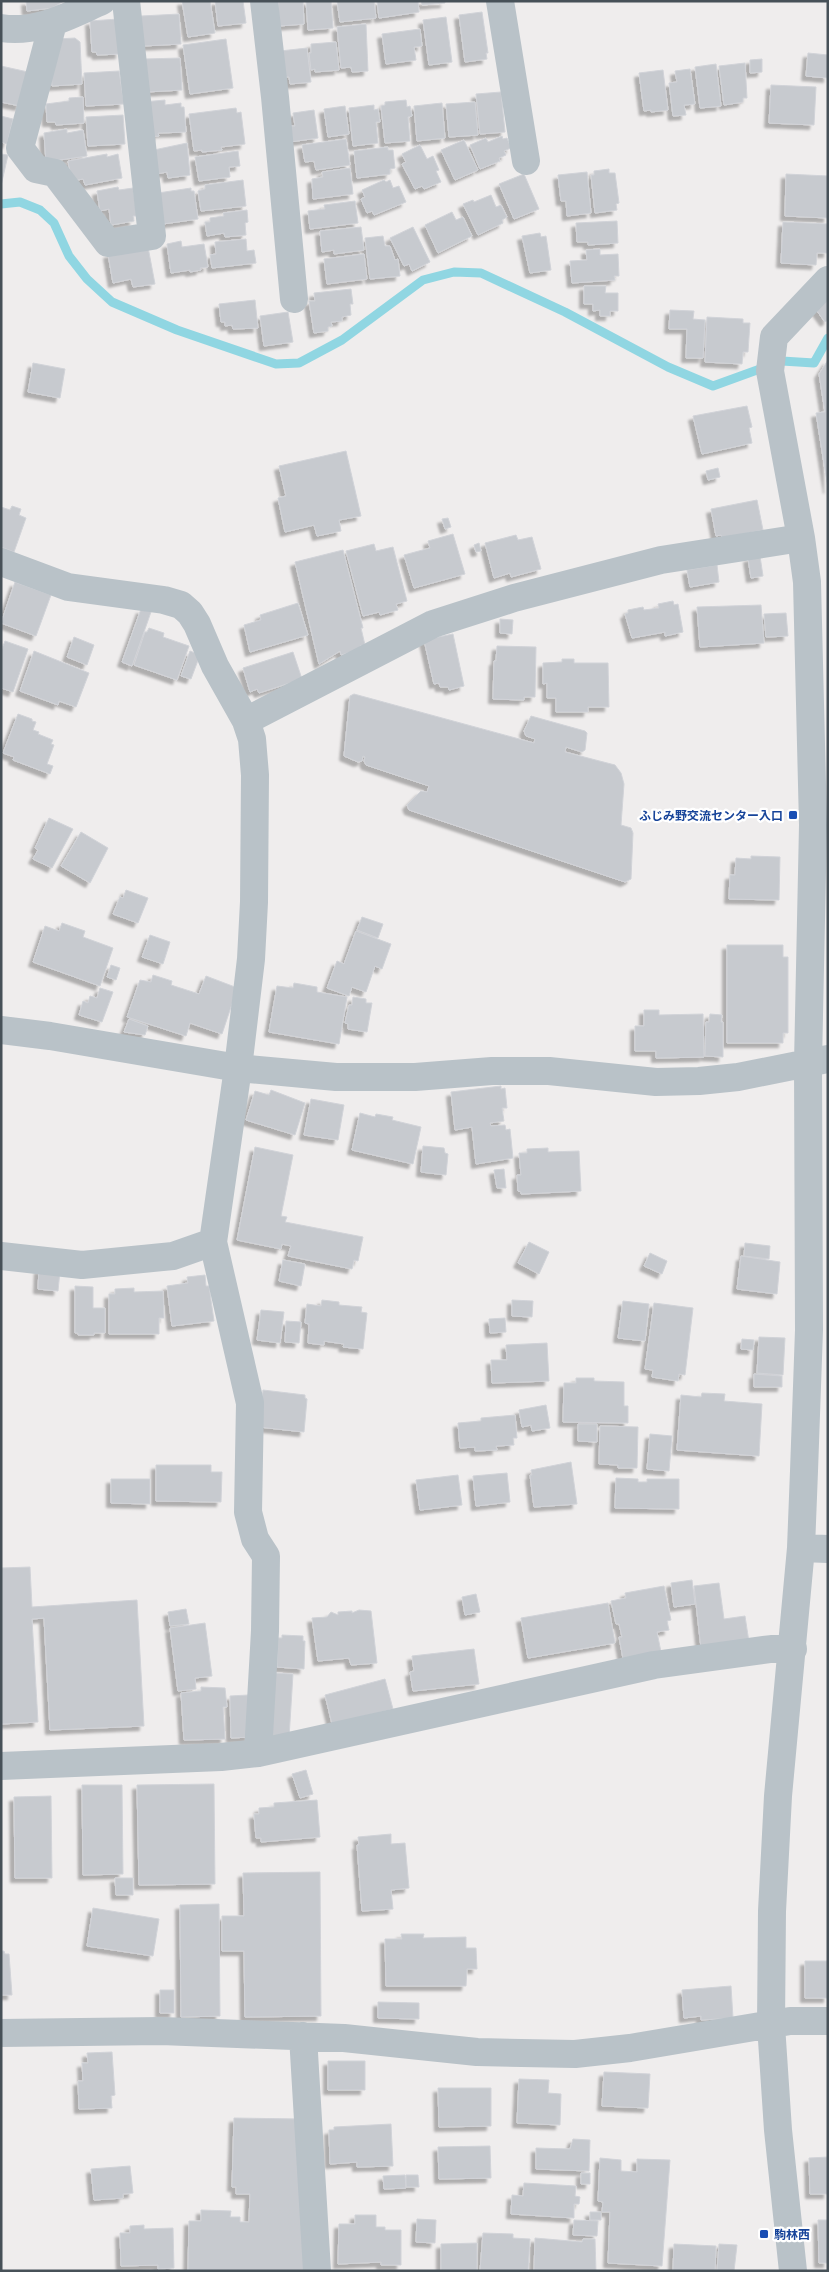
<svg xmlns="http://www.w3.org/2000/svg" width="829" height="2272" viewBox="0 0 829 2272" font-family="'Golos Text','Noto Sans JP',sans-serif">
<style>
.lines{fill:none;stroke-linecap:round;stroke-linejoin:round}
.stream{stroke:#90d6e2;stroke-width:9}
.building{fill:#c7cacf;stroke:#d1d3d8;filter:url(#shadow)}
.minor{stroke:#b9c2c8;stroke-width:28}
.transit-dot{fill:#1a4fb4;stroke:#fff;stroke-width:2}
.labels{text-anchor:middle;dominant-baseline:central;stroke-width:4.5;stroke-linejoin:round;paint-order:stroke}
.transit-label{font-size:12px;font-weight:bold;fill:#164399;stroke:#fff;text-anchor:end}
</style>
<defs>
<filter id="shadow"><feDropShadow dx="-4.5" dy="4.5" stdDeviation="1" flood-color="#0004"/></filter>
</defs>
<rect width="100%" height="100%" fill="#efeded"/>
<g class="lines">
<path class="stream" d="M1,204L20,202L40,210L54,223L69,256L87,279L112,302L177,330L276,364L299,363L342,340L423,280L454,272L481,273L565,312L668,367L713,386L782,361L814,363L828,338"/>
</g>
<path class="building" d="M26,1H64L52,8L27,11Z
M182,1H210L215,33L188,37Z
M215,1H243L246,23L218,26Z
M278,1H303L304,24L279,26Z
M306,1H331L333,28L308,30Z
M337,1H374L376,18L340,22Z
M377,1H418L419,12L379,18Z
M421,1H445V3L422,5Z
M482,12L488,53H486L487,59L465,62L459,15Z
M179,14L181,44L143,46L141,16Z
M446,17L452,62L429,65L423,20Z
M118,19L120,54L97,55L96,52H92L90,21Z
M366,24L368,71L352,72L351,67L341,68L337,27Z
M420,29L422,46L414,47L416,60L386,64L382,34Z
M75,38L80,42L82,84L52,86L51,67L56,39Z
M226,39L233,88L190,94L183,45Z
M336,42L339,70L315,72V69L311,70L309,53H311V44Z
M307,48L311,82L290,84L289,77H283L280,51Z
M808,53L828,55V78L806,76Z
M180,58L182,90L146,92L144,59Z
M762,59V72L750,73V60Z
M745,63L747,98H743V102L724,105L719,66Z
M716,64L721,106L700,108L695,67Z
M1,66L28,72L20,106L1,102Z
M690,69L695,104L684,105L686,115L673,116L669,83L677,82L675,71Z
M663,70L668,110L651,112V110L644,111L639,73Z
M119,71L124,104L86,106L84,73Z
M771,85L816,87L814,125L769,123Z
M501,92L505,132L480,134L476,94Z
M83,97L84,123L56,125L55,122H47L46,104L69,101V98Z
M165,100V105L181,103V107H184L186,132L158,133L159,136L146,137L143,102Z
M406,100L407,107L410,106L412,116L408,117L410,141L385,143L381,106L385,105V102Z
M475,102L478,135L449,137L446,104Z
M442,103L445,138L417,141L414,106Z
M374,105V110L378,109L380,122H376L378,143L353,146L349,108Z
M345,106L349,134L328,137L324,109Z
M236,108L237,113L241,112L245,144L221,147L222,150L202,152V150L194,151L189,114Z
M314,110L318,138L290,142L288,126H295L293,113Z
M123,115L125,144L88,146L86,117Z
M1,116L13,119L7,144L1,142Z
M67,129V133L83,130L87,156L46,162L44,133Z
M502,136L503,139L507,138L511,148L504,151L506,155L499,158L500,161L480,169L470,145L486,138L488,142Z
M346,139L350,165L316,170L314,161L305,162L302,145Z
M464,140L478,170L455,180L441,150Z
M187,143L190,175L168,178L167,172L156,174L149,151Z
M420,145L427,159L433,156L439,170L436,171L441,182L424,189L422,186L415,189L402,164L406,162L402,154Z
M388,147V150H393L395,168L390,169V174L357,178L354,151Z
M238,151L240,166L229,167L230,177L199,181L195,157Z
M1,154L8,155L1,186Z
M107,154V157L118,154L122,178L85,185L83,179L72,181L68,161Z
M350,168L353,194L313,199L312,179L323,177L322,172Z
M609,169V173H615L619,203L616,204L617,210L595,213L591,175H594V171Z
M587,172L591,213L567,216L566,201H561L558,175Z
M524,174L539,209L514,219L499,184Z
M786,174L828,176V218L785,216Z
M243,180L246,206L201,211L198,191L205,189V185Z
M384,180L386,182L390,180L393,188L399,186L406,202L374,215L372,211L367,213L361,199L365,197L362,190Z
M118,187L119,190L133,188L137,216H133L134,221L111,225L109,209L100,211L97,191Z
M191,188V191H194L198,219L163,224L158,193Z
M491,195L496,207L501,205L507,217L502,220L503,223L478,235L463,204L473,200L474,202Z
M355,201L358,223L310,229L308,211L325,209L324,205Z
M247,210L248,222L245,223L246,235L225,237L224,233L207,236L205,222H210V218L224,216L223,213Z
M452,212L456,220L463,217L472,236L438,253L425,225Z
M617,221L618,243L588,245V242H577L576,223Z
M783,222L828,224V253H817L816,265L781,263Z
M361,227L364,250L334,254V250L322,252L320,231Z
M413,227L430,262L412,271L409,264L404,266L390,238Z
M540,233L541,237L546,236L551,270L530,273L522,236Z
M383,236L385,246H390L395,260L398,259L400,276L370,279L365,238Z
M246,239L247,251L254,250L256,263L212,268L210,255L216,254L215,242Z
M181,241L182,247L204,244L208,267L200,268L201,270L190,272V270L171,273L167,244Z
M148,247L155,284L133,287L131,279L113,283L108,254Z
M600,249V255L618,254L619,276H614L615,280L572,283L570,261L587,260L586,250Z
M364,254L367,279L327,284L324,259Z
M584,286H606L605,293H618V311H610V316H600V310L593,311V304H584Z
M828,288V320L825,322L814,307Z
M351,289L353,304H350L351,315L342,317V321L331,322L332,326L328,327V331L314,333L309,301H315L314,293Z
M255,300L258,328L233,329L232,325L225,326V322H221L219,304Z
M670,310L694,311L693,319L705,320L703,358H686L687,329H669Z
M288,312L293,342L264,346L260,316Z
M707,317L743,319V323H750L748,352H743L742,364L705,362Z
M828,360V489L816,413L825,412L819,374Z
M33,363L65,369L60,398L28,392Z
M747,406L752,427L749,428L752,443L702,454L693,416Z
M346,451L361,516L339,520L341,531L317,536L314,525L285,532L278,498L286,496L279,466Z
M718,468L720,477L708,480L706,471Z
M757,500L763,530L722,538L721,535L716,536L711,509Z
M12,506L21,509L19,515L26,518L14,552L1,547V507L10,510Z
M448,518L451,527L445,529L442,519Z
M453,534L465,574L414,588L404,555L430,548L428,541Z
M516,535L518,540L532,537L541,569L511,577L510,573L494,578L485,543Z
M479,543L481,551L476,552L474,545Z
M374,544L376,551L393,547L407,601L396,604L398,610L380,615L379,612L363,616L346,551Z
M343,550L363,628H361L365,645L360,646L361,649L341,655L340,651L319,664L295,562Z
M760,556L763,576L751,578L748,558Z
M717,565L719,582L690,587L687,570Z
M15,582L51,595L36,636L1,623Z
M673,601L674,605L678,604L683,632L665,636V632L632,638L625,614L628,613V610L643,607L644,610L659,608L658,604Z
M298,603L308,635L250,652L244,625L261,620L260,615Z
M761,605L764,643L700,647L697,607Z
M141,609L151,612L132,666L122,662Z
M786,613L788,636L766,637L764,614Z
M500,619L513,620L512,634L500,633Z
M149,628L164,633L163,637L189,646L177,680L134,665L145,632H147Z
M453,634L464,686L449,690L448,687H440L439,683L434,684L424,640Z
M74,637L94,645L87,665L67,657Z
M5,641L28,649L13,692L1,688V651Z
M497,646L536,647L535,697H524V700L493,699L494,661H496Z
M34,651L89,673L76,707L59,701L58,705L20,691Z
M190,651L200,655L191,679L181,676Z
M293,652L302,679L259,693L257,689L250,692L243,668Z
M562,659H574V663H608L609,707H588V712H556V698H547V683L543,684V663L562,662Z
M354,694L534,743L535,739L526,736L524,731L531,716L585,731L587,733L585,750L582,752L566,747L565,752L615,765L621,773L624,784L621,825L631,828L633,833L631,879L625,882L409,810L407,805L421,791L427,792L429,786L366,765L364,761L365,757L363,756L362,761L358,762L344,756L350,696Z
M18,714L32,719V721L36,722L33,730L39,732L38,734L53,740L51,744L54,745L47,764L53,766L50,774L13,760L14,757L3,753Z
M49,818L73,829L52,868L33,859L38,850L35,848Z
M81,832L108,848L90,883L61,866Z
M751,856L780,857L779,900L729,899L730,875H735L736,858L751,859Z
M126,890L148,898L138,923L113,914L120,897L123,898Z
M362,917L383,924L378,938L357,930Z
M62,923L85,931L83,937L113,948L100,986L33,962L45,926L59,931Z
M356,931L391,944L382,969L375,966L366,992L352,987L349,996L327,988L337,961L344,964Z
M150,935L170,942L163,964L142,957Z
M727,945H783V957H788V1033H783V1043H727Z
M111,965L120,968L116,980L107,977Z
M153,975L172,981L171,985L199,994L206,976L235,987L233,1001L222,1034L190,1023L186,1036L127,1017L140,980L151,982Z
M294,983L317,987V992L347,997L339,1044L269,1032L277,986L293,988Z
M100,988L113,992L102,1022L79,1015L83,1001L88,1003L90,996L97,998Z
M353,997L366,999V1003H372L367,1032L348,1029V1024L345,1023L349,1005H352Z
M644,1010H659V1015L703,1014L704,1057L656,1058V1051H635V1026H644Z
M710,1014L722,1015L721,1022H723V1057L705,1056L706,1022H709Z
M129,1019L148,1026L145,1035L124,1032Z
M501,1086V1089L505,1088L507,1108H502L504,1121L490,1123L491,1126L505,1125L506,1130L510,1129L513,1158L476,1164L472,1127L455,1130L451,1092Z
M271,1090L305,1103L295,1135L246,1120L255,1091L269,1095Z
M311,1099L344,1105L338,1140L304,1135Z
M360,1113L375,1117L376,1114L393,1117L392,1120L421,1127L413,1164L352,1150Z
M423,1146L444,1148L445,1153L448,1154L446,1175L421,1172Z
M255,1147L293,1155L281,1216L287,1217L285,1222L363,1237L358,1261L354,1260L352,1269L288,1256L291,1246L282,1244L281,1249L237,1240Z
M548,1148V1152L579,1151L581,1191L521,1194V1192L518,1191L517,1175H521L519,1153H527V1149Z
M504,1169L506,1188H497L494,1170Z
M529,1242L549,1252L539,1274L518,1263Z
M745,1243L770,1246L769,1259L744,1256Z
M650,1253L667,1261L662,1274L644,1266Z
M741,1256L780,1262L777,1294L737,1289Z
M283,1260L305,1264L301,1286L279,1281Z
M39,1269L60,1271L58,1291L38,1289Z
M205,1275L206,1286H209L214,1321L172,1326L167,1286L188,1283L187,1277Z
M75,1286L93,1287V1308H105V1333H94V1335H78V1333H75Z
M134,1288V1292L163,1291L164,1318H159V1334H109V1294H115V1289Z
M322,1300L339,1302V1305L362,1307L361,1312L367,1313L363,1349L343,1347L344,1344L324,1341V1345L308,1343L309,1324L305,1323L307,1304L321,1306Z
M512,1300L533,1301L532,1317L512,1316Z
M623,1301L649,1304L645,1341L618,1338Z
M654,1303L693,1308L685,1375L679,1374L678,1381L652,1377L653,1370L645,1369Z
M261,1310L284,1312L280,1343L257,1340Z
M505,1318L506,1332L490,1333L489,1319Z
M286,1321L301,1322L299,1343L285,1342Z
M759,1337L785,1338L783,1375L757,1373Z
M742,1339L754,1340L753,1350L741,1349Z
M547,1343L549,1381L492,1383L491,1360H507L506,1345Z
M754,1374L782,1376V1387H754Z
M576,1378H594V1381L624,1382V1406H628V1423L563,1422L564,1383H576Z
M263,1390L305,1395V1398L307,1399L304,1432L259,1427Z
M702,1393L725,1394L724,1401L762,1404L759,1456L677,1450L681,1395L701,1397Z
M546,1405L550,1428L532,1431L531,1425L522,1427L519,1410Z
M515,1415L517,1438H513L514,1445L496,1446L497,1450L475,1451V1447L460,1448L458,1423L481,1421V1418Z
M578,1424H597V1442L578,1441Z
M600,1426L638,1427L637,1468H618V1465L599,1464Z
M650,1434L672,1436L669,1471L647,1469Z
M571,1462L577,1504L534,1507L530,1475H532L531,1470Z
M156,1465H211V1472H222L221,1502L156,1501Z
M507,1473L510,1502L476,1506L473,1476Z
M458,1475L462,1505L420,1510L416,1480Z
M616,1478L638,1479V1482H647V1479H679V1509L615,1508Z
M111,1479H150V1504L111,1503Z
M30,1567L32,1607L137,1600L144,1726L50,1730L44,1618L32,1619L38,1722L1,1724V1568Z
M692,1580L695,1604L674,1607L671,1583Z
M719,1583L724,1619L745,1616L749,1642L701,1648L694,1586Z
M664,1586L671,1620L667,1621L669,1630L657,1632L662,1657L624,1664L619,1637H622L619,1624H616L611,1601L626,1598L625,1593Z
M476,1594L480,1612L465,1615L462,1597Z
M608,1603L615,1643L528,1658L521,1618Z
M186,1609L189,1624L170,1626L168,1612Z
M359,1610L371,1611L377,1663L351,1665L349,1658L318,1661L312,1618L327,1617L331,1612L338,1615V1612L352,1611V1613Z
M205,1623L212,1676L195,1678L196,1689L178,1691L170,1628Z
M282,1635L303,1636V1641H305L304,1669L277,1667L278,1638H282Z
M474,1649L479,1684L413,1691L410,1672L414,1671L412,1656Z
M273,1673L293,1674L289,1738L270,1737Z
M385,1679L393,1709L332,1724L325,1695Z
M201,1687L225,1688L227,1707H223L225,1739L184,1740L181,1693L201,1691Z
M248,1695L250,1737L231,1738L230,1696Z
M306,1770L313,1794L300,1798L292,1774Z
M214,1784L215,1884L139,1885L137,1785Z
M82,1785H122L123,1874L83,1875Z
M51,1796L52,1878H15L14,1797Z
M317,1800L320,1837L261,1842V1838H256L254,1814H259V1808L274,1807V1803Z
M391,1834V1844L405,1843L409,1888L391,1890L393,1909L362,1911L357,1845H359L358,1837Z
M320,1872L321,2016L245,2017L244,1951H222V1916H244L243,1873Z
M115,1878H133V1895H116Z
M219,1904L220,2016L181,2017L180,1905Z
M93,1908L159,1919L153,1956L87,1946Z
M401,1934H424L423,1938L466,1937V1948H476L477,1969H467L466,1986H386L385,1939H402Z
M1,1951H4L5,1954H9L12,1995H1Z
M805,1961H828V1998H805Z
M731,1986L733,2018L701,2020V2016L684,2018L682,1990Z
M160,1990H174V2013H160Z
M378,2002L419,2003V2019L378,2018Z
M112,2052L115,2095L111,2096L112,2108L79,2109L78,2081H83L82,2063H88L87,2053Z
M328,2061H365V2090H328Z
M604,2072L650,2074L648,2108L602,2106Z
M519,2079L549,2080L548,2093L561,2094L560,2125L517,2123Z
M438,2088H491V2126L439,2127Z
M234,2118L301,2119L305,2271H188L189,2221H201V2210L231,2211L230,2217H240V2222H249L250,2194H236V2187H232Z
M391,2124L393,2166L357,2167V2162L330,2164L329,2130H334V2127Z
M573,2139L590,2140L589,2171L536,2169V2148L570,2149Z
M490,2146L491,2178L439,2179L438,2147Z
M828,2157V2194H810L809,2158Z
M600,2158L621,2160V2171L637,2172V2159L670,2160L662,2266L608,2263L610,2212H602L603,2202L598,2201Z
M130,2166L133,2193L123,2194V2198L94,2200L91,2169Z
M581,2173H590V2184H581Z
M405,2175L406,2188L384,2189L383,2176Z
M406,2175H418L419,2187H406Z
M524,2183L576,2186L575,2196L580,2197L579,2204H574V2218L511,2214L512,2195L523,2196Z
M590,2212H601V2220H590Z
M355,2215H376V2227H385V2230H401V2265H381V2262L338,2264L339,2224H355Z
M417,2219L436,2220L435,2243L416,2242Z
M574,2220L598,2221L597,2236L573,2235Z
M818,2220H828V2263H819Z
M144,2225V2229L173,2228L174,2268L158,2269V2265L121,2266L120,2233H130V2226Z
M483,2233L513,2234V2238L530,2239L528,2271H480Z
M535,2238L582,2242L583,2239H595L596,2271H534Z
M477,2243V2271H441V2244Z
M674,2244L716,2246L715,2271H673Z
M719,2244L737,2245L734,2271H717Z"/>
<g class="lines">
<path class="minor" d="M264,1L275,97L294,299
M500,1L526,161
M53,23L20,148L36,169L55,173L108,243L152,236L126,1
M1,28C37,34 70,15 102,1
M1,562L68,587L164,600L181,605L190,613L197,624L215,666L246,721L252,739L255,775L254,902L251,959L238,1068L213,1242L250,1403L248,1512L255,1539L266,1556L265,1631L258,1753
M246,721L433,624L514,598L661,560L801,538
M1,1030L50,1036L238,1068L336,1077H415L492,1071H549L656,1082L699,1081L738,1077L828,1059
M1,1256L82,1265L173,1256L213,1242
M801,1548L828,1549
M1,1766L221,1757L258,1753L654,1665L771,1649H793
M1,2033L161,2031L344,2038L477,2052L575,2054L630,2048L790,2021H828
M303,2036L317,2271
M793,2271L778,2130L771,2025L772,1911L778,1796L801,1548L804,1471L809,1330L808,1063L813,825L807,582L801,538L770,371L774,337L828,280"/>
</g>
<g class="transit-dot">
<rect x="788" y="810" width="10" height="10" rx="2.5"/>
<rect x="759" y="2229" width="10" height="10" rx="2.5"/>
</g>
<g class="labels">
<g class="transit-label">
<text x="783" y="815">ふじみ野交流センター入口</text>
<text x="774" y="2234" text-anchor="start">駒林西</text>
</g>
</g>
<rect width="829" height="2272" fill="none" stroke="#475158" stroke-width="5"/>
</svg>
